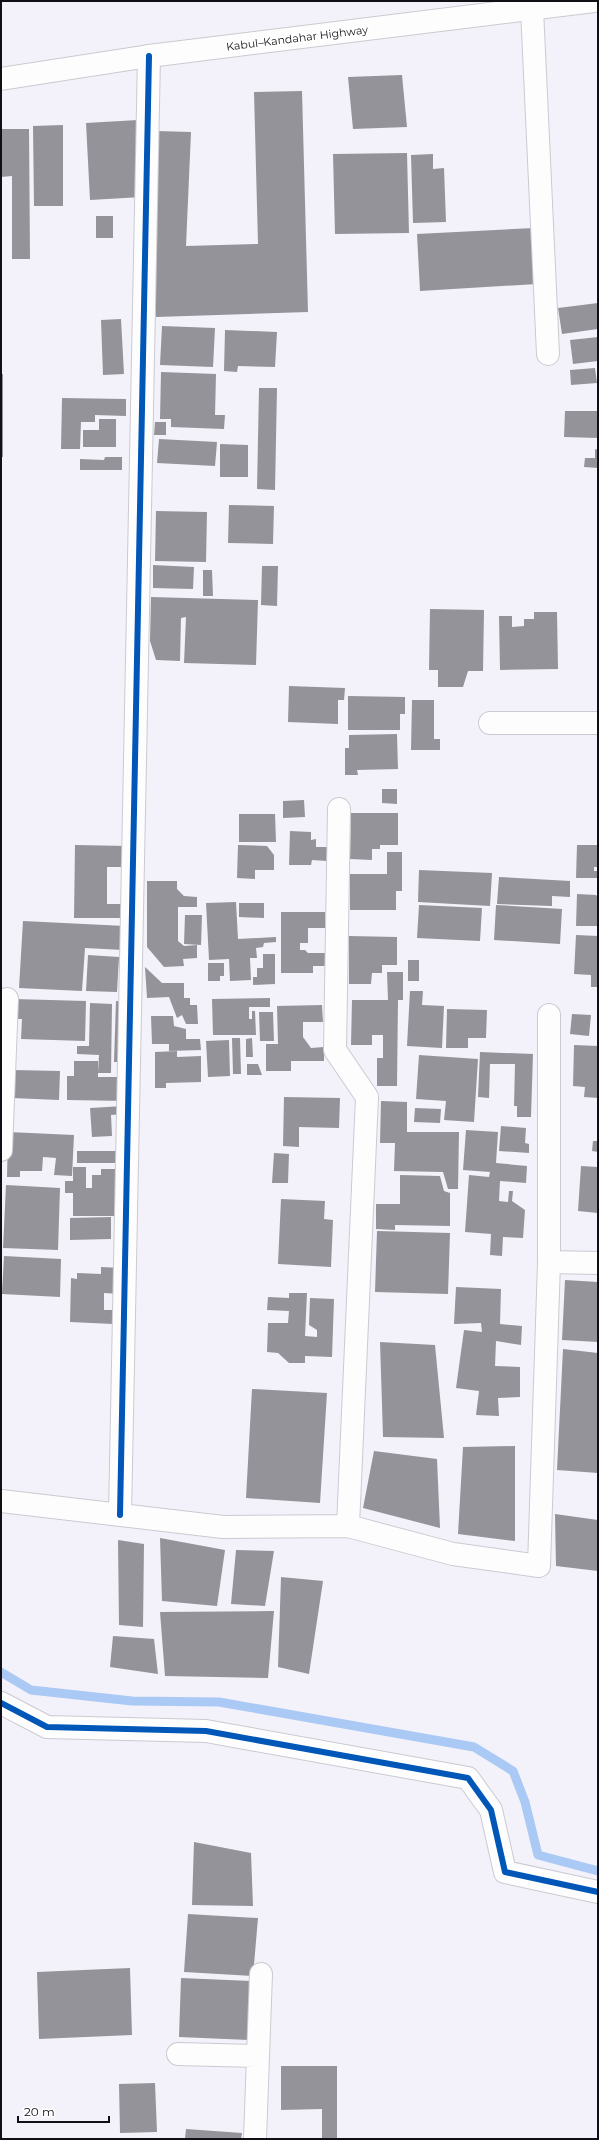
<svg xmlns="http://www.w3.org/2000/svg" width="599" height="2140" viewBox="0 0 599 2140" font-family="Montserrat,sans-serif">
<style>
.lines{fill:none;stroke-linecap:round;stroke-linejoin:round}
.stream{stroke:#aac9f4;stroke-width:9}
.building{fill:#939399}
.minor-casing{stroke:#cbcad1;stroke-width:24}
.major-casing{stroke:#cbcad1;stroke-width:24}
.minor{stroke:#fdfdfe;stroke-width:22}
.major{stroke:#fdfdfe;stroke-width:22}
.cycleway-casing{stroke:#fff;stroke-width:8}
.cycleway{stroke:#0057b8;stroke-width:6}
.labels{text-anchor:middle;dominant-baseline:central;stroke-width:4;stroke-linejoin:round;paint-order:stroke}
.street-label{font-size:11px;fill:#110f16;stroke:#fff}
</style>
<rect width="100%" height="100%" fill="#f3f2fa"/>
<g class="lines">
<path class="stream" d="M1,1672L31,1690L132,1701L219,1702L474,1747L513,1771L525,1802L538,1855L598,1871"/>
</g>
<path class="building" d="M402,75L407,127L353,129L348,77Z
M302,91L308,312L156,317L154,247L157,131L191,132L186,246L258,244L254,92Z
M138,120L142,197L90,200L86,123Z
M63,125V206H34L33,126Z
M1,129H29L30,259H12V176L1,177Z
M407,153L409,233L335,234L333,154Z
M433,154V169L444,168L446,222L413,223L411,155Z
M96,216H113V238H96Z
M534,228L537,284L420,291L417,234Z
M598,303V329L562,334L558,308Z
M121,319L124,374L103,375L101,320Z
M162,326L215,328L213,367L160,365Z
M225,330L277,332L275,367L238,366L237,372L224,371Z
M598,337V361L573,364L570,340Z
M595,368L597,383L571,385L570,370Z
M161,372L216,374L215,415H225L224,429L171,427V419H160Z
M1,374H3V457H1Z
M259,388H277L275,490L257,489Z
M62,398L126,399V416L95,415V422H81L80,449H61Z
M565,411H598V438L564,437Z
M99,419H116V447H83V430H99Z
M155,422H166V435H154Z
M159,439L217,442L215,466L157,463Z
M220,444L248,445V477H220Z
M595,449L598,450V468L584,467L585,458H595Z
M105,457H122V470H80V459L104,460Z
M229,505L274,506L273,544L228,543Z
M156,511L207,512L206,562L155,561Z
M153,565L194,567L193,589L153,588Z
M262,566H278L277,606L261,605Z
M203,570H212L213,596H203Z
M151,597L258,600L256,665L184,663L186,617L181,618L180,661L156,660L150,641Z
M430,609L484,610L483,671H468L463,687H438V670H429Z
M534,612H557L558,669L500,670L499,616H512V627L524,626V619H534Z
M289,686L345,688L344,700H338V724L288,722Z
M348,696L405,697V714H400V730H348Z
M412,700H434V739H440V750H411Z
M397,734L398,769L357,770L358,775H345V748H349V735Z
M382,789H397V804L382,803Z
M304,800L305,817L283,818V801Z
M351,813H398V845H380V849H372V860L350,859Z
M239,814H275L276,842H239Z
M290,831L311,832V840L316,839V847H327V861L312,860L311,865H289Z
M75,845L128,846L127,867H107V904H126V918H74Z
M238,845L267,846L274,855V870H255V879L237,878Z
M577,845H598V867H594V871H598V878H576Z
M387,852H402V891H396V910H350V874H387Z
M419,870L492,873L490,906L418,902Z
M499,877L570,881V897L552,896V906L497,904Z
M147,881H177V889L184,896L197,897V907H178V941L184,946L197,945V958L183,959L184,966L164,967L147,947Z
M577,894L596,895L598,897V926H576Z
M236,902L238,939L276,937V942L264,943L263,947L256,948L257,958H250L251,980L230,981L229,959L209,960L206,903Z
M239,903H264V918L239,917Z
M419,905L482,908L480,941L417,938Z
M496,905L562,909L560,944L494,940Z
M281,912H325V928H308V943H300V950H305L308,953H329V966H313V973H281Z
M185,915H202L201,945L184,944Z
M23,921L125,926L123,950L85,948L82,991L19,988Z
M576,935L598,936V987H591V975L574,974Z
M349,936L397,937V965H382V973H372L371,984H349Z
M263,954H275V984L253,985V977H257V968H263Z
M88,955L119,957L117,992L86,991Z
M408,960H419V981H408Z
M208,963H224V976H220V981H208Z
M145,967L162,983H184V998H190V1005H197L198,1024H186L182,1015L177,1018L169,997L147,998Z
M387,972H403V1000H398L397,1086H377V1058H383V1035H372V1045H351L352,1000H388Z
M410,991H423L422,1005L444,1006L442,1048L407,1046Z
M270,998V1007H249V1019H252V1011H255L256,1035H213L212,999Z
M14,999L86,1001L85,1041L21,1039L22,1019H13Z
M116,1001L126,1002L124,1062H114Z
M90,1003L112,1004L111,1073H98L99,1055L77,1054V1046H89Z
M322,1005L323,1022H303V1037L311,1048L324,1047V1061H291V1071H266V1044H278L277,1006Z
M447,1009L487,1010L486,1038H468V1048H446Z
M259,1012H273L274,1041H260Z
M572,1014L591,1015L589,1036L570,1034Z
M151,1016H173L174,1026L186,1029V1039H200L201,1050L169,1051V1044H152Z
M232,1038H240L241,1074H233Z
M252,1038L253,1057H246V1039Z
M229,1040L230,1076L208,1077L206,1041Z
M574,1045L598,1046V1098L584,1097L585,1087L573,1086Z
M177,1051V1057L201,1056V1082L166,1083V1088H155V1052Z
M480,1052L533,1054L531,1117H517V1106H514L515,1064H490L489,1098L478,1097Z
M419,1055L478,1059L474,1122L444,1120L446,1101L416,1099Z
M74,1061H98V1077H127V1101L67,1100V1076H74Z
M247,1064H258L262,1075H247Z
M13,1070L60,1071L59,1100L12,1098Z
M284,1097L340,1098L339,1128L299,1127V1147L283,1146Z
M381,1101L407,1102V1132H459L458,1189H448L443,1172L394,1171L395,1143H380Z
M124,1106V1114L111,1115L112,1136L92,1137L90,1108Z
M415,1108L441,1109L440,1123L414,1122Z
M501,1126L526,1128L525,1143L529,1144V1153L499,1151Z
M466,1130L498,1132L496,1163L527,1166L526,1183L500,1181L499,1201L508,1202L509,1191H513L512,1201L525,1210L523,1238L503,1237L502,1256L490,1255L491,1234L465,1232L469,1175L489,1177L490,1172L463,1170Z
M8,1132L74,1135L72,1176L54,1175L56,1158L43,1157L42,1171H20V1177H7Z
M593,1141H598V1152L592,1151Z
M77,1151H117V1163H77Z
M274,1153L289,1154L288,1183H272Z
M581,1166L598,1167V1213L578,1211Z
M73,1167H86V1188H92V1175H101V1169H125L124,1216H73V1193H65V1181H73Z
M400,1175L440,1176L444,1191L450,1193V1226L395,1225V1230L376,1229V1204H400Z
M6,1185L60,1188L58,1250L3,1248Z
M281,1199L325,1201L324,1219L333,1220L331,1267L278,1264Z
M111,1217V1239L70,1240V1218Z
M377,1231L450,1233L448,1294L375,1292Z
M4,1256L61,1259L60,1297L2,1294Z
M101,1267L121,1268L120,1294L104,1293V1310H113V1324L70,1322L71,1278L77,1279V1273L101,1274Z
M565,1280L598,1282V1342L562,1340Z
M456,1287L501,1289L500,1324L522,1326L521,1345L496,1341L495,1366L520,1367V1397L498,1398L499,1416L476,1415L479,1391L456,1388L464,1330L482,1332L481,1323L454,1324Z
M289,1293H307L305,1336L317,1337V1330L309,1325L310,1298L334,1299L332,1357L305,1356V1363H289L278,1353L267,1352L268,1323H288L289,1311L267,1310L268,1297L289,1298Z
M380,1342L435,1345L444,1438L383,1437Z
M563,1349L598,1353V1473L557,1470Z
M252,1389L327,1393L320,1503L246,1498Z
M515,1446V1541L458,1534L463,1447Z
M374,1451L437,1459L440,1528L363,1508Z
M555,1514L598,1520V1571L556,1566Z
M160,1538L225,1550L217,1606L162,1601Z
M118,1540L144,1544L143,1627L119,1625Z
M236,1550L274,1551L265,1606L231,1604Z
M281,1577L323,1581L309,1674L278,1667Z
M274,1611L268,1678L165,1676L160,1612Z
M113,1636L154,1639L158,1674L110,1667Z
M194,1842L251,1853L253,1906L192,1905Z
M188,1914L258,1918L253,1976L184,1972Z
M130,1968L132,2035L39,2039L37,1972Z
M181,1978L251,1981L249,2040L179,2037Z
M281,2066H337V2139H322V2109L281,2110Z
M155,2083L157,2132L120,2133L119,2084Z
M186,2129L242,2133L241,2139H185Z"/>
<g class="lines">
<defs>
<path id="minor" d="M532,9L548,354
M490,723H598
M339,809L335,1050L367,1097L348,1526
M1,1150L7,999
M549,1262L598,1263
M1,1501L223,1527L348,1526L453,1554L539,1566L549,1262V1015
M120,1515L149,56
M1,1703L47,1727L206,1731L468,1778L491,1810L505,1872L598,1892
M178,2054L258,2056
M255,2139L261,1974"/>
<path id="major" d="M1,79L149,56L594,1"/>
</defs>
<use href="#minor" class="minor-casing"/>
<use href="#major" class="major-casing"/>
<use href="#minor" class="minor"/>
<use href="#major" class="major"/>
<defs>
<path id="cycleway" d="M120,1515L149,56
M1,1703L47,1727L206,1731L468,1778L491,1810L505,1872L598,1892"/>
</defs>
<use href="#cycleway" class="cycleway-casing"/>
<use href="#cycleway" class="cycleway"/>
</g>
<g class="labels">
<g class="street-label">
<text transform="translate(297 38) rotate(-7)">Kabul–Kandahar Highway</text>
</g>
</g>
<rect width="599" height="2140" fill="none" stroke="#110f16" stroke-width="4"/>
<path d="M18 2116v6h91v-6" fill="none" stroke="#110f16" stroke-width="2"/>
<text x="24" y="2116" font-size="12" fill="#110f16" stroke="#ffffff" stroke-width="3" paint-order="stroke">20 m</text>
</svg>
